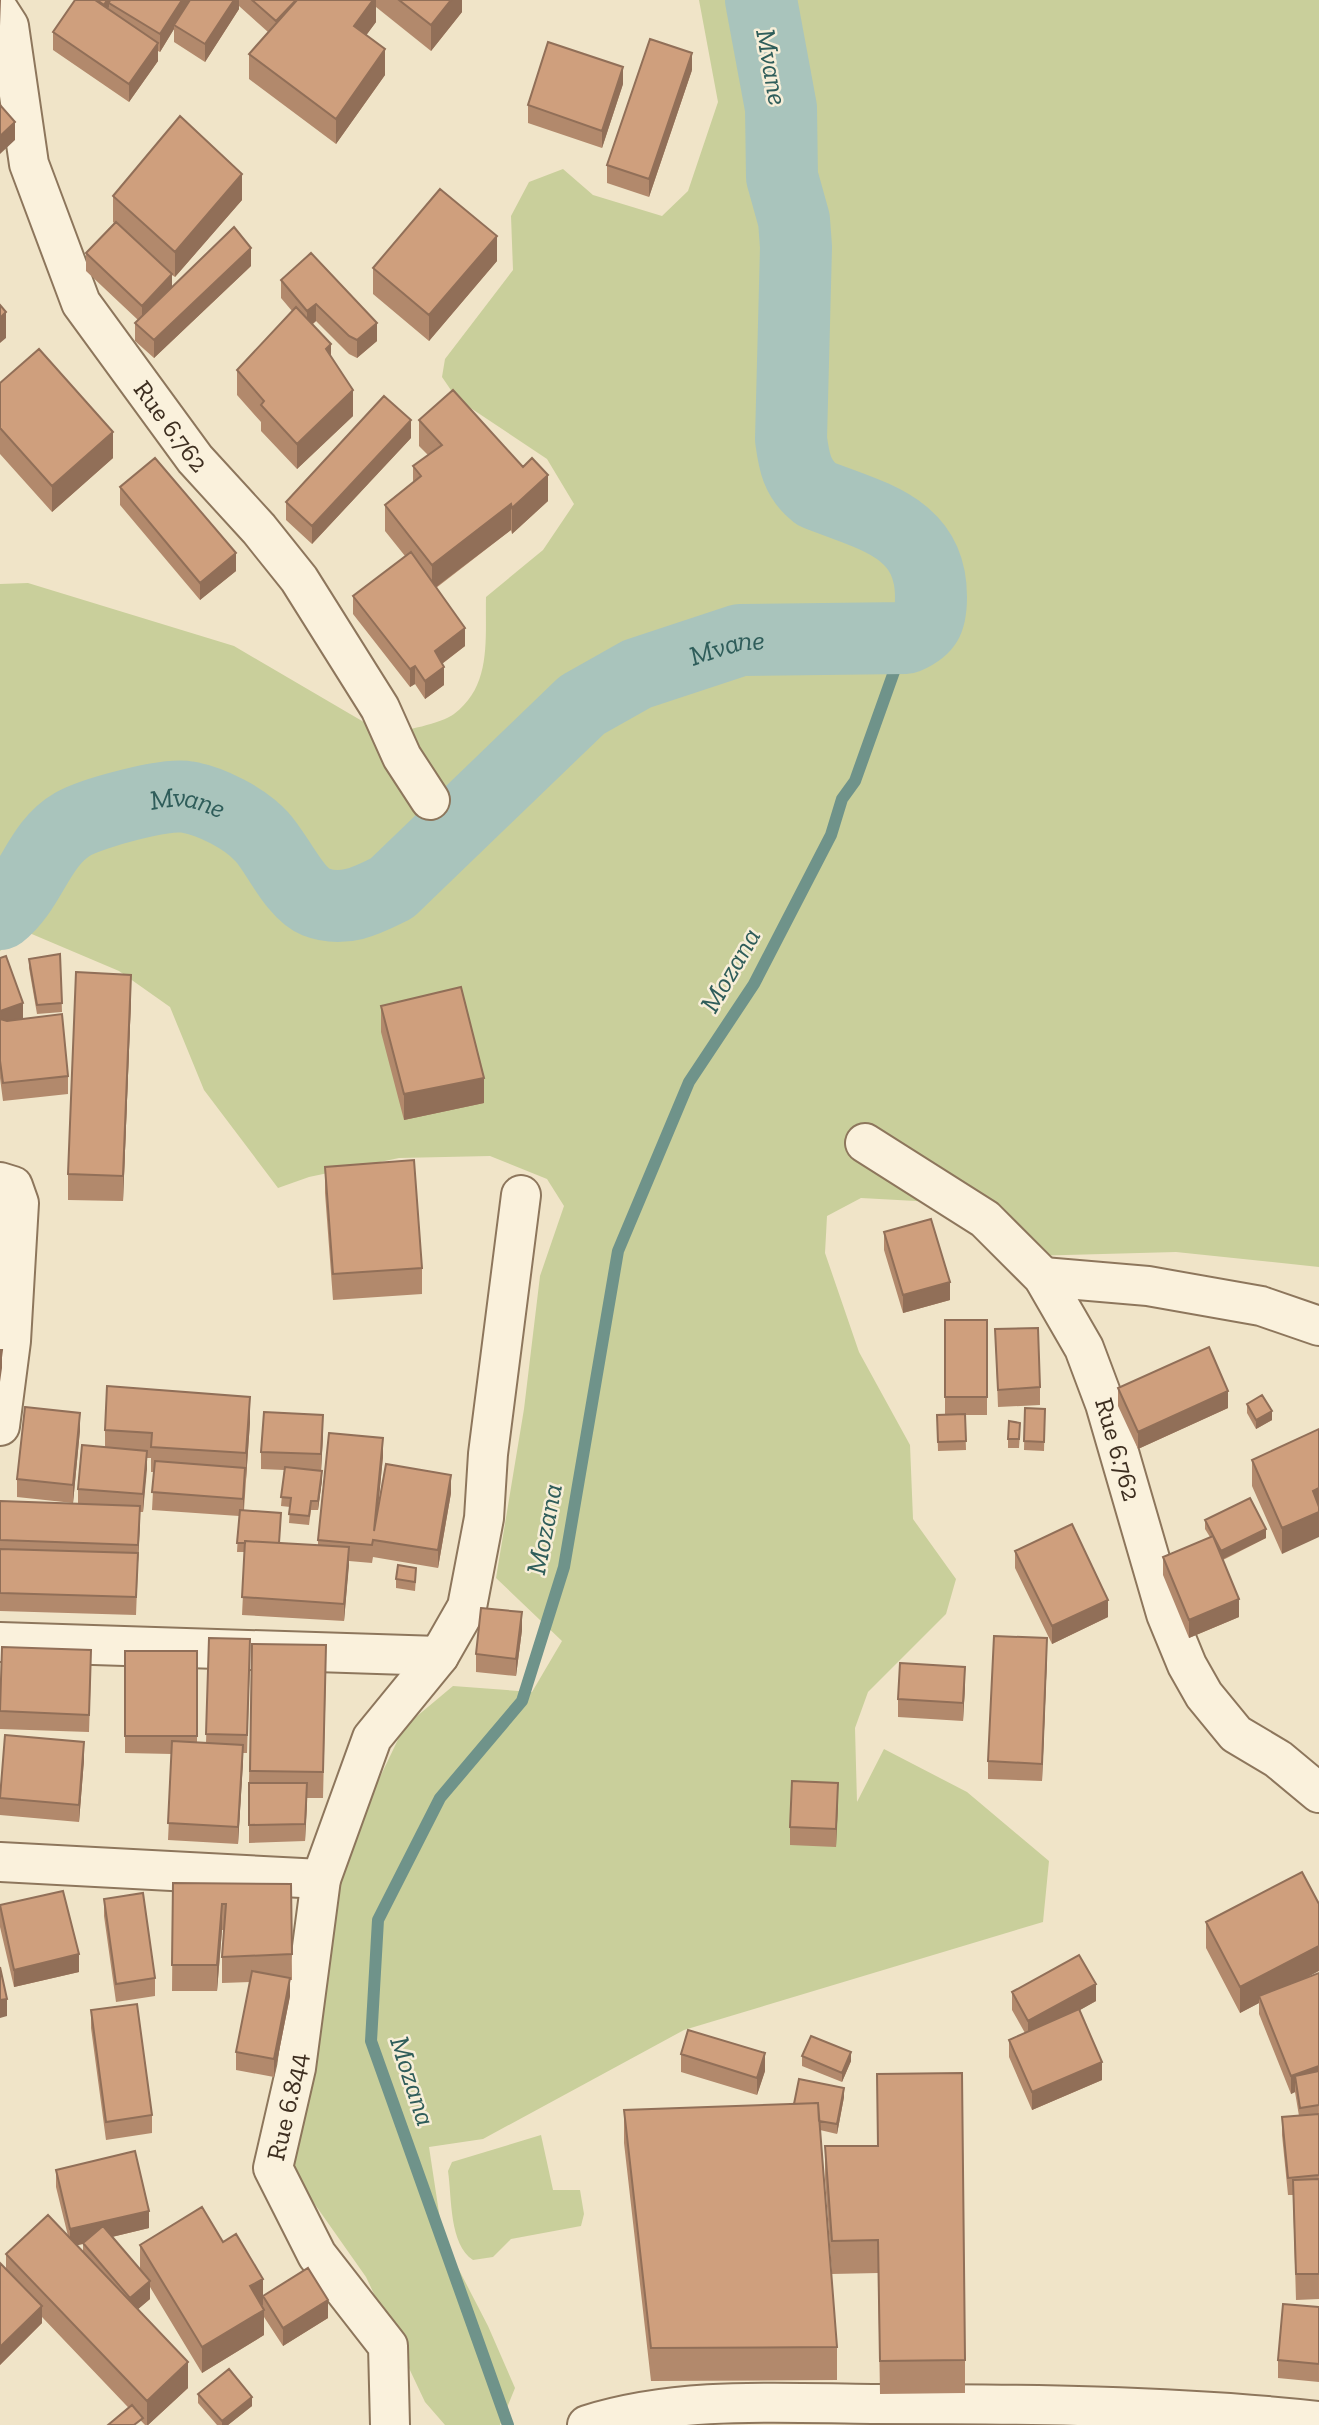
<svg xmlns="http://www.w3.org/2000/svg" width="1319" height="2425" viewBox="0 0 1319 2425" font-family="'Zilla Slab',serif">
<style>
.green{fill:#c9cf9b}
.lines{fill:none;stroke-linecap:round;stroke-linejoin:round}
.stream{stroke:#6f938a;stroke-width:12}
.river{stroke:#a9c4bc;stroke-width:72}
.minor-casing{stroke:#8d765c;stroke-width:42}
.minor{stroke:#faf1dc;stroke-width:38}
.wall{fill:#b2896c;fill-rule:evenodd}
.shaded-wall{fill:#916f58}
.building{fill:#cf9f7d;stroke:#916f58;stroke-width:2}
.labels{text-anchor:middle;dominant-baseline:central;stroke-width:5;stroke-linejoin:round;paint-order:stroke}
.street-label{font-size:26px;fill:#3d2e20;stroke:#f7eed8}
.water-label{font-size:28px;font-style:italic;fill:#2f5d5a;stroke:#f7eed8}
</style>
<rect width="100%" height="100%" fill="#f0e4c8"/>
<path class="green" d="M699,0H1319V1267L1176,1252L1029,1256L934,1202L861,1198L827,1216L825,1253L859,1352L910,1445L913,1519L956,1579L946,1614L868,1692L855,1728L857,1802L884,1749L967,1792L1049,1861L1043,1922L684,2030L483,2139L429,2147L443,2239L488,2326L515,2388L500,2425H445L425,2402L366,2277L290,2169L296,2068L346,1848L404,1727L453,1686L532,1692L562,1641L496,1578L524,1409L540,1276L564,1206L547,1179L490,1156L399,1158L309,1177L278,1188L204,1090L170,1007L119,971L27,932L0,951V584L28,583L234,646L386,735C404,730 441,724 454,714C492,686 485,639 486,597L543,550L574,504L547,459L457,399L442,377L445,359L513,270L511,216L529,182L563,169L593,195L662,216L688,191L718,102Z
M541,2135L553,2190H580L584,2214L581,2226L511,2239L493,2257L473,2260C449,2244 452,2198 448,2171L452,2162Z"/>
<g class="lines">
<path class="stream" d="M508,2425L371,2041L378,1920L440,1798L522,1701L564,1567L618,1251L689,1082L754,984L831,835L842,799L855,781L906,638"/>
<path class="river" id="s1" d="M0,914C31,890 38,844 73,824C92,813 166,793 187,797C211,801 245,818 262,837C277,853 294,893 316,902C344,913 368,900 392,888L582,705L637,674L740,640L906,638C927,629 931,620 931,597C931,526 870,516 816,494C797,479 794,462 791,439L796,247L794,220L782,177L781,108L761,0"/>
<defs>
<g id="minor">
<path id="s2" d="M0,12L9,26L29,164L81,303L195,459L259,529L299,579L380,708L402,757L430,800"/>
<path id="s3" d="M865,1143L985,1219L1043,1277L1084,1348L1105,1404L1166,1614L1187,1665L1204,1695L1236,1734L1278,1759L1319,1793"/>
<path d="M0,1182L13,1186L19,1203L11,1341L0,1426"/>
<path d="M1043,1277L1148,1286L1261,1306L1319,1326"/>
<path d="M0,1642L439,1656"/>
<path d="M0,1862L321,1879"/>
<path id="s4" d="M390,2425L388,2346L317,2255L273,2168L296,2068L321,1879L372,1738L439,1656L467,1607L484,1518L488,1454L521,1195"/>
<path d="M587,2425C679,2396 778,2403 872,2404C1021,2404 1172,2405 1319,2421"/>
</g>
</defs>
<use href="#minor" class="minor-casing"/>
<use href="#minor" class="minor"/>
</g>
<path class="wall" d="M75,0H462V12L431,51L376,7V22L366,35L385,75L336,144L249,79V54L268,32L239,6V9L205,62L174,42V29L160,52L158,51V61L129,102L53,50V32Z
M692,70L649,197L607,183V165Z
M623,84L602,148L528,123V105Z
M113,196L242,200L175,277L172,275V287L251,266L154,358L135,341V323L138,320L86,271V253L114,223L113,222Z
M497,261L429,341L373,294V268Z
M281,280L377,341L357,358L349,354L316,321L312,325L331,356L353,416L297,469L261,431V422L237,395V370L292,311L281,298Z
M0,383L113,458L52,512L0,454Z
M419,420L548,501L512,534L511,530L436,588L465,646L442,664L444,685L425,699L415,684L410,687L353,614V596L405,556L385,531V505L413,483V466L428,455L419,446Z
M411,438L312,544L286,520V502Z
M120,487L236,571L200,600L120,505Z
M60,954L62,1012L37,1014L29,968V959Z
M0,958L23,1019L68,1076V1094L3,1101L0,1078Z
M131,1000L123,1201L68,1200V1174Z
M381,1006L484,1103L404,1120L381,1032Z
M325,1167L422,1268V1294L333,1300L325,1193Z
M884,1232L950,1300L903,1313L884,1250Z
M945,1320H987V1415H965L966,1450L938,1451L937,1415H945Z
M995,1329L1040,1387V1405L998,1407Z
M1118,1388L1228,1408L1138,1449L1118,1406Z
M1247,1404L1272,1420L1256,1429L1247,1413Z
M1025,1408L1045,1409L1044,1451L1024,1450Z
M250,1422L244,1510L281,1522L279,1543L318,1545V1540L383,1456L378,1508L451,1493L438,1568L373,1557L372,1563L349,1561L344,1621L242,1615L245,1552H237L239,1516L152,1510L154,1472H151V1458H147L143,1512H140L136,1615L0,1611V1501L78,1504V1489L105,1447V1430Z
M1319,1429L1282,1554L1252,1486V1460Z
M80,1430L73,1503L17,1497V1479Z
M1020,1432L1019,1448H1008V1439Z
M323,1433L321,1471L322,1480L318,1510H311L309,1525L289,1523L290,1507L281,1506L284,1470L261,1469V1452Z
M1205,1520L1266,1538L1223,1560L1239,1617L1189,1638L1163,1575V1557L1210,1537L1205,1529Z
M1015,1551L1108,1617L1052,1644L1015,1568Z
M416,1577L415,1591L396,1588V1579Z
M522,1630L516,1676L476,1672V1654Z
M209,1638L250,1657L247,1753H243L238,1844L168,1840L172,1754L125,1753V1651H197V1742L206,1743Z
M252,1644L326,1671L323,1798H307L305,1841L249,1843V1783Z
M1047,1656L1042,1781L988,1779V1761Z
M91,1668L89,1732L0,1729V1699Z
M965,1685L963,1721L898,1717V1699Z
M84,1760L79,1822L0,1815V1796Z
M838,1801L836,1847L790,1845V1827Z
M173,1883L291,1884L292,1980H290V1996L274,2077L236,2070V2052L250,1982L222,1983V1957L224,1930H222L217,1991H172Z
M104,1899L155,1978V1996L116,2002L104,1916Z
M0,1905L79,1972L14,1987L0,1927Z
M1206,1922L1308,1977L1319,1973V2299L1296,2300L1293,2195H1288L1282,2135V2117L1299,2116L1295,2092L1291,2094L1259,2014V2003L1240,2013L1206,1948Z
M1012,1992L1096,2001L1080,2010L1102,2080L1032,2110L1009,2057V2040L1025,2033L1012,2010Z
M91,2010L152,2115V2133L106,2140L91,2028Z
M681,2054L765,2071L757,2095L681,2072Z
M802,2056L851,2061L842,2082L802,2066Z
M844,2097L837,2134L820,2130L837,2347V2380L651,2381L624,2143V2110L794,2104Z
M825,2146L965,2360V2393L880,2394L878,2273L832,2274L825,2179Z
M56,2170L149,2228L112,2237L140,2269V2245L223,2242L263,2296L328,2318L283,2346L264,2317V2335L202,2373L150,2287V2299L138,2309L188,2388L148,2425H145L42,2317V2323L0,2365V2263L6,2270V2254L68,2236L56,2187ZM83,2244V2252L76,2245Z
M1319,2307V2382L1278,2378V2360Z
M198,2394L252,2406L228,2425H217L198,2403Z"/>
<path class="shaded-wall" d="M0,0H1L0,26Z
M107,0H113L109,3V7L104,14V5Z
M182,0H193L174,25V29L160,52V34Z
M234,0H239V9L205,62V44Z
M373,0H376V22L354,52V26Z
M451,0H462V12L431,51V25Z
M158,43V61L129,102V84Z
M385,49V75L336,144V119Z
M692,53V70L649,197V179Z
M623,67V84L602,148V131Z
M15,122V140L0,154V136Z
M242,174V200L175,277V252Z
M497,236V261L429,341V315Z
M251,248V266L154,358V340Z
M172,274V292L142,324V306Z
M316,304V321L307,328V311Z
M6,312V338L0,343V318Z
M377,323V341L357,358V340Z
M331,344V370L326,349Z
M353,390V416L297,469V444Z
M411,420V438L312,544V526Z
M113,432V458L52,512V486Z
M548,475V501L512,534V508Z
M511,504V530L432,590V565Z
M236,553V571L200,600V583Z
M465,628V646L435,669V651Z
M415,666V684L410,687V669Z
M444,667V685L425,699V681Z
M131,975V1000L123,1201V1176Z
M23,1003V1020L0,1029V1011Z
M484,1078V1103L404,1120V1094Z
M950,1282V1300L903,1313V1295Z
M2,1350V1368L0,1382V1365Z
M1228,1391V1408L1138,1449V1432Z
M250,1397V1422L246,1479V1453Z
M1272,1411V1420L1256,1429V1420Z
M80,1413V1430L73,1503V1485Z
M323,1415V1433L321,1472V1454Z
M383,1438V1456L375,1540L374,1531Z
M147,1451V1469L143,1512V1494Z
M245,1468V1485L243,1516V1499Z
M322,1471V1480L318,1510V1501Z
M451,1475V1493L438,1568V1550Z
M1319,1488V1537L1282,1554V1528L1313,1491Z
M140,1506V1524L138,1562V1545Z
M1266,1529V1538L1221,1560V1551Z
M349,1547V1565L344,1621V1604Z
M1239,1599V1617L1189,1638V1620Z
M1108,1600V1617L1052,1644V1626Z
M522,1612V1630L516,1676V1659Z
M1047,1638V1656L1042,1781V1764Z
M965,1667V1685L963,1721V1703Z
M84,1742V1760L79,1822V1805Z
M243,1745V1763L238,1844V1827Z
M307,1783V1801L305,1841V1824Z
M838,1783V1801L836,1847V1829Z
M222,1904V1930L217,1991V1965Z
M1319,1946V1971L1261,2002L1259,1996V2003L1240,2013V1987Z
M79,1954V1972L14,1987V1970Z
M290,1978V1996L274,2077V2059Z
M1096,1984V2001L1028,2039V2021Z
M7,1999V2016L0,2018V2000Z
M851,2052V2061L842,2082V2073Z
M765,2053V2071L757,2095V2078Z
M1102,2062V2080L1032,2110V2092Z
M1319,2066V2083L1295,2076V2092L1291,2094V2076Z
M844,2088V2097L837,2134V2124Z
M149,2211V2228L70,2247V2229Z
M263,2279V2305L250,2312V2286Z
M150,2281V2299L130,2316V2298Z
M328,2300V2318L283,2346V2328Z
M42,2306V2323L0,2365V2347Z
M264,2310V2335L202,2373V2347Z
M188,2362V2388L148,2425H147V2401Z
M252,2397V2406L228,2425H222V2421Z"/>
<path class="building" d="M75,0H95L158,43L129,84L53,32Z
M97,0H107L104,5Z
M110,0H182L160,34L109,3Z
M190,0H234L205,44L174,25Z
M252,0H296L276,21Z
M297,0H373L354,26L385,49L336,119L249,54Z
M399,0H451L431,25Z
M650,39L692,53L649,179L607,165Z
M548,42L623,67L602,131L528,105Z
M0,105L15,122L0,136Z
M180,116L242,174L175,252L113,196Z
M440,189L497,236L429,315L373,268Z
M116,222L172,274L142,306L86,253Z
M234,227L251,248L154,340L135,323Z
M311,253L377,323L357,340L349,336L316,304L307,311L281,280Z
M0,305L6,312L0,318Z
M296,307L331,344L326,349L353,390L297,444L261,405L264,401L237,370Z
M39,349L113,432L52,486L0,428V383Z
M453,390L523,467L532,458L548,475L512,508L511,504L432,565L385,505L421,476L413,466L442,445L419,420Z
M384,396L411,420L312,526L286,502Z
M155,458L236,553L200,583L120,487Z
M411,552L465,628L435,651L444,667L425,681L415,666L410,669L353,596Z
M60,954L62,1003L37,1005L29,959Z
M6,956L23,1003L0,1011V958Z
M76,972L131,975L123,1176L68,1174Z
M461,987L484,1078L404,1094L381,1006Z
M62,1014L68,1076L3,1083L0,1061V1019L7,1021Z
M414,1160L422,1268L333,1274L325,1167Z
M931,1219L950,1282L903,1295L884,1232Z
M945,1320H987V1397H945Z
M1038,1328L1040,1387L998,1390L995,1329Z
M1209,1347L1228,1391L1138,1432L1118,1388Z
M0,1350H2L0,1365Z
M107,1386L250,1397L246,1453L151,1447L152,1433L105,1430Z
M1262,1395L1272,1411L1256,1420L1247,1404Z
M25,1407L80,1413L73,1485L17,1479Z
M1025,1408L1045,1409L1044,1442L1024,1441Z
M264,1412L323,1415L321,1454L261,1452Z
M965,1414L966,1441L938,1442L937,1415Z
M1009,1421L1020,1423L1019,1439H1008Z
M1319,1429V1488L1313,1491L1319,1507V1512L1282,1528L1252,1460Z
M329,1433L383,1438L374,1531L386,1464L451,1475L438,1550L373,1540L372,1545L318,1540Z
M82,1445L147,1451L143,1494L78,1489Z
M155,1461L245,1468L243,1499L152,1492Z
M285,1467L322,1471L318,1501H311L309,1516L289,1514L291,1498L281,1497Z
M1250,1498L1266,1529L1221,1551L1205,1520Z
M0,1501L140,1506L138,1545L0,1540Z
M240,1510L281,1513L279,1543L245,1541V1543H237Z
M1072,1524L1108,1600L1052,1626L1015,1551Z
M1213,1536L1239,1599L1189,1620L1163,1557Z
M245,1541L349,1547L344,1604L242,1597Z
M0,1549L138,1553L136,1597L0,1593Z
M398,1565L416,1568L415,1582L396,1579Z
M481,1608L522,1612L516,1659L476,1654Z
M994,1636L1047,1638L1042,1764L988,1761Z
M209,1638L250,1639L247,1735L206,1734Z
M252,1644L326,1645L323,1772L250,1771Z
M2,1647L91,1650L89,1715L0,1711Z
M125,1651H197V1736H125Z
M900,1663L965,1667L963,1703L898,1699Z
M5,1735L84,1742L79,1805L0,1798Z
M172,1741L243,1745L238,1827L168,1823Z
M792,1781L838,1783L836,1829L790,1827Z
M249,1783H307L305,1824L249,1825Z
M1302,1872L1319,1904V1946L1240,1987L1206,1922Z
M173,1883L291,1884L292,1954L222,1957L226,1904H222L217,1965H172Z
M63,1891L79,1954L14,1970L0,1905Z
M143,1893L155,1978L116,1984L104,1899Z
M1079,1955L1096,1984L1028,2021L1012,1992Z
M0,1967L7,1999L0,2000Z
M252,1971L290,1978L274,2059L236,2052Z
M1319,1973V2066L1291,2076L1259,1996Z
M137,2004L152,2115L106,2122L91,2010Z
M1079,2009L1102,2062L1032,2092L1009,2040Z
M688,2030L765,2053L757,2078L681,2054Z
M811,2036L851,2052L842,2073L802,2056Z
M1319,2071V2105L1300,2108L1295,2076Z
M962,2073L965,2360L880,2361L878,2240L832,2241L825,2146H878L877,2074Z
M799,2079L844,2088L837,2124L819,2121L818,2103L794,2104Z
M818,2103L837,2347L651,2348L624,2110Z
M1319,2114V2175L1288,2178L1282,2117Z
M135,2151L149,2211L70,2229L56,2170Z
M1319,2179V2274H1296L1293,2180Z
M202,2207L223,2242L236,2234L263,2279L250,2286L264,2310L202,2347L140,2245Z
M48,2215L188,2362L147,2401L6,2254Z
M103,2226L150,2281L130,2298L83,2243Z
M0,2263L42,2306L0,2347Z
M308,2268L328,2300L283,2328L263,2296Z
M1283,2304L1319,2307V2364L1278,2360Z
M229,2369L252,2397L222,2421L198,2394Z
M132,2405L143,2418L134,2425H108Z"/>
<g class="labels">
<g class="street-label">
<text stroke="none"><textPath href="#s2" startOffset="457">Rue 6.762</textPath></text>
<text stroke="none"><textPath href="#s3" startOffset="413">Rue 6.762</textPath></text>
<text stroke="none"><textPath href="#s4" startOffset="355">Rue 6.844</textPath></text>
</g>
<g class="water-label">
<text transform="translate(772 67) rotate(80)">Mvane</text>
<text stroke="none"><textPath href="#s1" startOffset="908">Mvane</textPath></text>
<text stroke="none"><textPath href="#s1" startOffset="236">Mvane</textPath></text>
<text transform="translate(730 970) rotate(-60)">Mozana</text>
<text transform="translate(544 1529) rotate(-79)">Mozana</text>
<text transform="translate(413 2081) rotate(72)">Mozana</text>
</g>
</g>
</svg>
